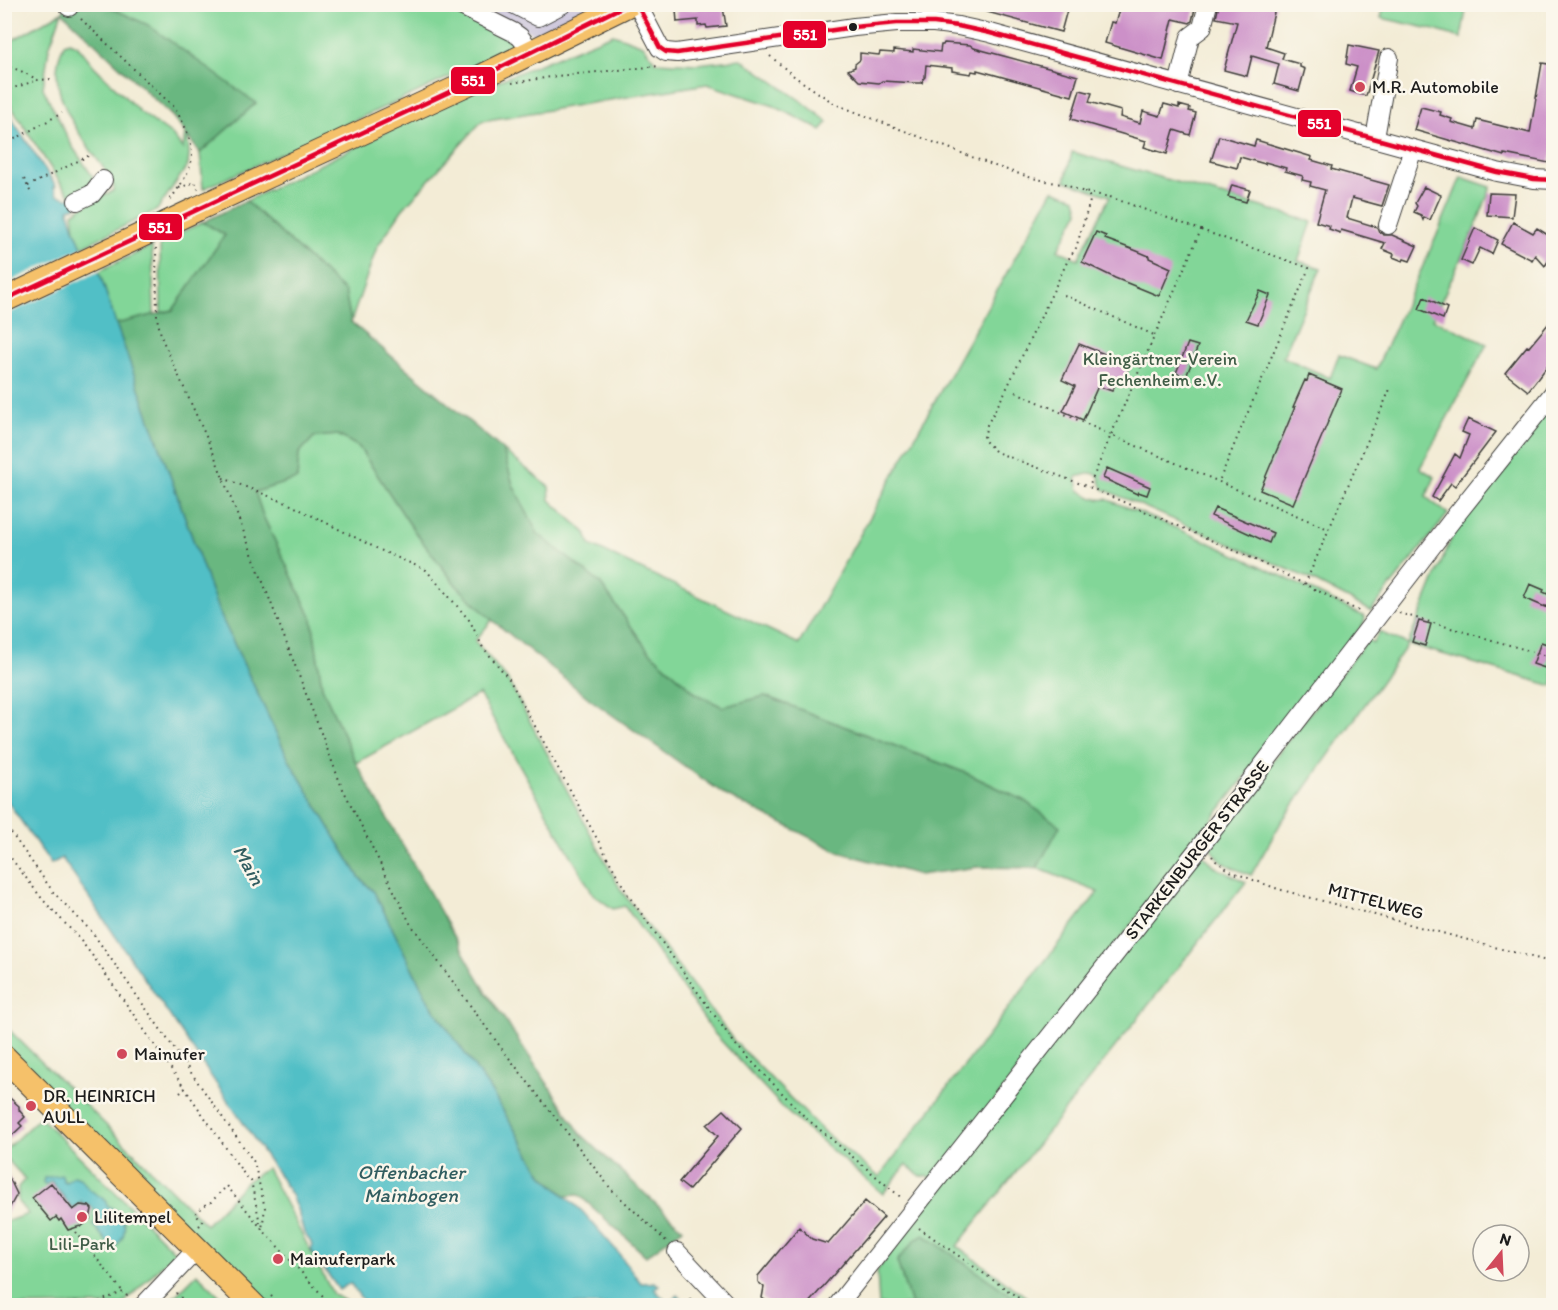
<svg xmlns="http://www.w3.org/2000/svg" width="1558" height="1310" viewBox="0 0 1558 1310" font-family="Itim,sans-serif">
<style>
.industrial{fill:#c6c0da}
.green{fill:#82d698;stroke:#4f795a;stroke-width:1.5}
.forest{fill:#69b780;stroke:#426a4e;stroke-width:1.5}
.water{fill:#51bfc6;stroke:#366e71;stroke-width:1.5}
.pier{fill:#f3ecd6}
.building{fill:#cc90c8}
.lines{fill:none;stroke-linecap:round;stroke-linejoin:round}
.minor-casing{stroke:#3c3b38;stroke-width:20}
.major-casing{stroke:#3c3b38;stroke-width:26}
.path{stroke:#3c3b38;stroke-width:2;stroke-dasharray:1.5 4.5;stroke-linecap:butt}
.minor{stroke:#fff;stroke-width:18}
.major{stroke:#f5c16b;stroke-width:24}
.major-bridge-casing{stroke:#3c3b38;stroke-width:26;stroke-linecap:butt}
.major-bridge{stroke:#f5c16b;stroke-width:24}
.bus-1-casing{stroke:#fbf7ec;stroke-width:9}
.bus-1{stroke:#e4002b;stroke-width:4.5}
.bus-dot{fill:#1c1c1c;stroke:#fbf7ec;stroke-width:2}
.poi-dot{fill:#d1495b;stroke:#fbf7ec;stroke-width:2}
.labels{text-anchor:middle;dominant-baseline:central;stroke-width:5;stroke-linejoin:round;paint-order:stroke}
.poi-label{font-size:18px;fill:#1c1c1c;stroke:#fbf7ec;text-anchor:start}
.park-label{font-size:18px;fill:#405d47;stroke:#fbf7ec}
.street-label{font-size:18px;fill:#1c1c1c;stroke:#fbf7ec}
.water-label{font-size:20px;font-style:italic;fill:#315d60;stroke:#fbf7ec}
.line-badge{stroke:#fbf7ec;stroke-width:2}
.badge-label{font-size:16px;text-anchor:middle;font-weight:bold;fill:#fff}
</style>
<rect width="100%" height="100%" fill="#fbf7ec"/>
<filter id="ink" filterUnits="userSpaceOnUse"><feTurbulence type="fractalNoise" baseFrequency=".0167" numOctaves="2"/><feDisplacementMap in="SourceGraphic" scale="12" xChannelSelector="R" yChannelSelector="G"/><feConvolveMatrix kernelMatrix="1 2 1 2 8 2 1 2 1" color-interpolation-filters="sRGB"/></filter>
<filter id="wash" filterUnits="userSpaceOnUse"><feTurbulence type="fractalNoise" baseFrequency=".008" numOctaves="4" result="noise"/><feDisplacementMap in="SourceGraphic" scale="24" xChannelSelector="R" yChannelSelector="G"/><feGaussianBlur stdDeviation="1.35" result="paint"/><feColorMatrix in="noise" values="0 0 0 0 0 0 0 0 0 0 0 0 0 0 0 0 0 1.4 0 .05"/><feComposite in="paint" operator="in"/></filter>
<g filter="url(#wash)">
<rect width="100%" height="100%" fill="#f3ecd6"/>
<path class="industrial" d="M474,5H599L536,35Z"/>
<path class="green" d="M105,5H445L514,36L516,46L411,95L203,189L200,153L256,103Z
M1384,5H1467L1461,38L1431,29L1381,18Z
M62,12L49,48L43,88L72,146L93,177L90,186L71,196L59,181L5,97L4,45Z
M613,34L643,45L656,62L697,64L741,59L804,103L828,122L821,130L774,106L707,84L482,121L402,210L377,247L351,322L345,292L246,201L449,101Z
M69,42L77,45L94,66L140,112L172,135L183,149L185,133L188,137L189,155L188,165L157,210L82,247L75,230L73,213L95,199L113,191L114,187C109,174 100,163 92,152C74,127 52,93 58,62C59,56 62,50 64,44Z
M1072,152L1228,197L1312,222L1298,261L1321,268L1283,357L1330,378L1339,355L1376,369L1436,237L1461,177L1491,187L1475,228L1433,319L1487,344L1420,468L1435,477L1426,497L1448,514L1371,611L1308,578L1103,489L1098,475L1091,473L1076,477L1079,490C1087,495 1095,501 1106,499C1194,534 1280,574 1365,617L1364,623L935,1178L921,1176L906,1165L883,1194L786,1111L714,1033L625,906L613,909L593,894L479,694L356,763L322,687L312,619L263,516L255,492L297,479L299,453L314,437L338,435L359,447L415,532L456,585L492,620L475,641L507,679L621,890L734,1041L825,1133L879,1177L1098,892L1037,868L1059,826L1023,800L966,773L765,696L723,707L698,695L647,649L600,583L537,534L513,485L503,450L549,487L550,500L586,533L590,545L799,644L1053,190L1076,198L1079,211L1058,250L1078,259L1110,196L1065,181Z
M203,222L225,235L173,310L161,313L160,242Z
M152,246L154,315L116,324L99,271Z
M1549,406L1553,410V686L1408,644L1282,821L1251,875C1237,870 1218,863 1212,849C1212,848 1211,840 1211,839L1368,639L1373,643L1379,632L1408,644L1458,522Z
M1200,852L1217,868L1246,882L957,1246L1037,1305H1025L924,1235L897,1261L911,1305H879L877,1271L909,1226Z
M4,1025L105,1124L206,1225L246,1182L267,1168L333,1294L352,1305H265L5,1047Z
M40,1117L175,1252L122,1305L5,1306V1222L28,1214L18,1202V1187L25,1179L5,1157V1150Z
M197,1274L229,1305H166Z"/>
<path class="forest" d="M67,5H105L148,25L256,103L200,153L173,117L62,12Z
M246,201L345,292L351,322L503,450L513,485L538,534L600,583L647,649L698,695L723,707L765,696L966,773L1023,800L1060,826L1037,868L978,867L919,875L839,852L727,796L591,700L492,620L456,585L415,532L359,447L338,435L314,437L299,453L297,479L255,492L263,516L312,619L322,687L356,763L469,962L487,993L581,1134L683,1229L646,1256L579,1195L566,1196L543,1176L489,1088L429,1002L374,892L359,877L289,760L218,610L116,324L173,310L225,235L203,222Z
M924,1235L1025,1305H911L897,1261L915,1240Z"/>
<path class="water" d="M4,107L56,186L54,187L57,195L67,198H76L77,206L69,209V212L74,228L82,247L99,271L116,324L218,610L289,760L359,877L374,892L429,1002L489,1088L543,1176L583,1212L616,1250L641,1283H649L654,1282L659,1285L654,1289L669,1304L678,1295L684,1302L678,1305L367,1306L350,1283L339,1290L311,1250L313,1245L304,1233L298,1212L291,1195L280,1177L62,858L51,864L5,798Z
M62,1175L63,1180L66,1182L74,1176C85,1179 82,1182 89,1189C97,1196 103,1195 108,1206C128,1216 130,1235 113,1249L93,1225L96,1221L95,1218L96,1211L89,1204L84,1205L81,1202L73,1209L51,1181L45,1185L43,1182L44,1178Z"/>
<path class="pier" d="M85,246L102,270L5,315V284Z"/>
<g id="blocks">
<path class="building" d="M701,4H716V8L723,7L726,26L707,28L706,25L698,26V20L677,22L676,10L698,9Z
M977,4H1049L1067,10L1061,32L976,9Z
M1121,4H1196L1192,21L1190,23L1173,19L1163,60L1105,43L1111,22L1115,23Z
M1219,4H1276L1266,47L1284,53L1282,59L1300,64V67L1305,69L1299,91L1274,84L1279,64L1252,56L1247,76L1224,70L1237,22L1216,18Z
M944,43L970,45L974,48L1078,76L1072,96L977,70V72L972,71L971,74L952,71V68L926,65L925,77L923,79L922,83H916L882,81L879,83L859,81L848,70L855,67V64L860,60V53L879,55L880,52L894,53V50L913,52V49L940,52L941,45H943Z
M1349,45L1379,51L1366,96L1350,91L1357,67L1346,64Z
M1542,63L1554,65V147L1549,163L1504,154V156L1414,130L1421,107L1441,112L1440,115L1452,119L1451,122L1475,129L1477,120L1530,133Z
M1080,90L1092,93L1089,102L1121,111L1120,117L1140,123L1143,111L1160,116L1164,104L1179,108V105L1190,108L1189,111L1196,113L1190,135L1174,130L1167,154L1144,147L1146,141L1071,119Z
M1219,136L1254,146L1256,140L1309,156L1312,157L1311,160L1332,166L1331,169L1389,185L1382,206L1352,198L1347,218L1377,227L1379,232L1384,235H1392L1417,246L1410,261L1404,259L1403,261L1393,257L1394,254L1382,249L1385,243L1341,230L1340,233L1329,229L1330,226L1316,222L1325,190L1310,186L1311,182L1302,180L1303,176L1285,171L1286,168L1265,162V164L1240,157L1237,168L1211,161Z
M1232,185L1250,190L1246,202L1228,197Z
M1424,187L1441,195L1430,220L1424,217L1423,220L1421,215L1414,212L1417,206L1415,203Z
M1489,193L1515,194L1512,217L1487,215Z
M1513,222L1533,233L1537,228L1554,239V252L1545,266L1535,255L1532,260L1501,244Z
M1475,228L1498,240L1492,254L1480,248L1472,265L1461,260Z
M1096,232L1106,236L1105,239L1137,251L1149,256V258L1171,268L1159,296L1115,278L1082,262Z
M1260,291L1270,295L1258,324L1246,320Z
M1424,297L1447,308L1443,319L1419,309Z
M1554,317V358L1528,391L1505,373L1527,346L1529,347Z
M1188,343L1198,346L1186,377L1176,373Z
M1079,344L1130,364L1123,382L1117,380L1112,391L1098,386L1083,420L1063,411L1075,386L1062,380Z
M1309,375L1342,389L1293,504L1260,490L1295,407H1293L1305,380L1307,381Z
M1468,419L1496,432L1455,486L1451,483L1438,501L1432,497L1455,454L1460,458L1469,435L1462,432Z
M1107,468L1150,487L1147,495L1138,492L1137,494L1103,478Z
M1215,508L1273,533L1269,543L1211,516Z
M1530,584L1544,590L1543,592L1552,596L1547,607L1545,606V607L1524,598Z
M1419,621L1431,624L1425,646L1412,642Z
M1541,642L1553,646L1545,668L1533,664Z
M4,1093L19,1106V1110L25,1117L19,1123L22,1126L4,1143Z
M724,1110L742,1128L689,1190L679,1182L718,1136L707,1125Z
M4,1167L17,1194L4,1218Z
M51,1183L73,1210L80,1205L89,1206L92,1209L90,1219L81,1227L80,1226L68,1230L61,1219L59,1221L56,1217L51,1221L32,1198Z
M865,1201L884,1217L807,1305H772L762,1298L764,1287L758,1282V1276L799,1227L812,1239L828,1244Z"/>
</g>
</g>
<g filter="url(#ink)">
<use href="#blocks" fill-opacity="0" stroke="#3c3b38" stroke-width="1.5"/>
<g class="lines">
<defs>
<path id="minor" d="M66,4L69,7
M457,4L513,32L520,37L532,52
M513,4L538,17L563,4
M637,4L660,48L666,52L677,53L854,27L897,23H934L958,26L990,33L1497,172L1534,179L1554,180
M1178,85L1190,37L1202,28L1208,4
M1375,138L1389,58
M77,201L92,194L103,180
M1388,225L1413,149
M677,1252L728,1306
M143,1306L197,1249
M837,1306L1202,844L1456,515L1554,392"/>
<path id="major" d="M197,209L477,79L629,4
M4,1057L254,1306"/>
</defs>
<use href="#minor" class="minor-casing"/>
<use href="#major" class="major-casing"/>
<path class="path" d="M81,19L174,107C184,123 197,147 190,166C186,178 177,190 170,200
M770,56L795,77L835,104L995,166L1032,178L1066,185L1084,192L1110,197L1201,230L1111,435L1089,487L1245,555L1361,612
M4,66L19,70L38,80L52,79
M512,83L557,76L659,66
M4,91L38,80
M4,145L62,113
M4,152L7,155
M24,179L31,193
M28,186L88,156
M179,188L195,182L198,189
M1084,192L1089,196L1090,201L1076,248L1068,260L1005,392L987,425L984,437L985,441L996,452L1089,487
M1201,230L1309,268L1219,481
M156,248L157,318L162,339L213,452L341,785L410,923L502,1049L611,1189L667,1242
M1064,295L1154,335
M1016,392L1111,435L1328,529
M223,478L289,504L380,550L426,570L470,621L482,646L509,679L628,895L735,1044L806,1118L903,1199
M1305,584L1391,387
M1399,613L1554,658
M4,823L54,893L92,932L254,1162L265,1208L262,1229
M4,849L43,900L77,936L95,959L244,1174L251,1181L261,1228
M1212,856L1216,861L1232,872L1278,889L1554,963
M161,1064L164,1059
M180,1093L185,1088
M199,1226L203,1222L195,1214L205,1205L211,1202L227,1186L262,1229L332,1306
M919,1228L1030,1306
M76,1232L123,1292
M176,1293L189,1306
M271,1296L281,1306
M88,1306L123,1292L130,1299
M680,1306L695,1296"/>
<use href="#minor" class="minor"/>
<use href="#major" class="major"/>
<defs>
<path id="major-bridge" d="M4,300L197,209"/>
</defs>
<use href="#major-bridge" class="major-bridge-casing"/>
<use href="#major-bridge" class="major-bridge"/>
<defs>
<path id="bus-1" d="M637,4L660,48L666,52L677,53L854,27L897,23H934L958,26L990,33L1497,172L1534,179L1554,180
M4,300L477,79L628,4"/>
</defs>
<use href="#bus-1" class="bus-1-casing"/>
<use href="#bus-1" class="bus-1"/>
</g>
</g>
<circle class="bus-dot" cx="853" cy="27" r="5"/>
<g class="poi-dot">
<circle cx="1360" cy="87" r="6"/>
<circle cx="122" cy="1054" r="6"/>
<circle cx="31" cy="1106" r="6"/>
<circle cx="82" cy="1217" r="6"/>
<circle cx="278" cy="1259" r="6"/>
</g>
<g class="labels">
<g class="poi-label">
<text x="1372" y="87">M.R. Automobile</text>
<text x="134" y="1054">Mainufer</text>
<text x="43" y="1096">DR. HEINRICH<tspan x="43" dy="21">AULL</tspan></text>
<text x="94" y="1217">Lilitempel</text>
<text x="290" y="1259">Mainuferpark</text>
</g>
<g class="park-label">
<text x="1160" y="359">Kleingärtner-Verein<tspan x="1160" dy="21">Fechenheim e.V.</tspan></text>
<text x="82" y="1244">Lili-Park</text>
</g>
<g class="street-label">
<text transform="translate(1197 850) rotate(-52)">STARKENBURGER STRASSE</text>
<text transform="translate(1376 901) rotate(15)">MITTELWEG</text>
</g>
<g class="water-label">
<text transform="translate(249 865) rotate(61)">Main</text>
<text x="411" y="1172">Offenbacher<tspan x="411" dy="23">Mainbogen</tspan></text>
</g>
</g>
<g class="line-badge">
<rect x="782" y="20" width="45" height="29" rx="6" fill="#e4002b"/>
<rect x="450" y="66" width="46" height="29" rx="6" fill="#e4002b"/>
<rect x="1297" y="109" width="45" height="29" rx="6" fill="#e4002b"/>
<rect x="138" y="213" width="45" height="28" rx="6" fill="#e4002b"/>
</g>
<g class="badge-label">
<text x="805" y="40">551</text>
<text x="473" y="86">551</text>
<text x="1319" y="129">551</text>
<text x="160" y="233">551</text>
</g>
<rect width="1558" height="1310" fill="none" stroke="#fbf7ec" stroke-width="24"/>
<g transform="translate(1501 1253) rotate(18)"><circle r="28" fill="#fbf7ec" stroke="#a29f99" stroke-width="1.5"/>
<path d="M0-4.5L10 22L0 15L-10 22Z" fill="#d1495b"/>
<text y="-9" font-size="16" font-weight="bold" text-anchor="middle" fill="#1c1c1c">N</text>
</g>
</svg>
